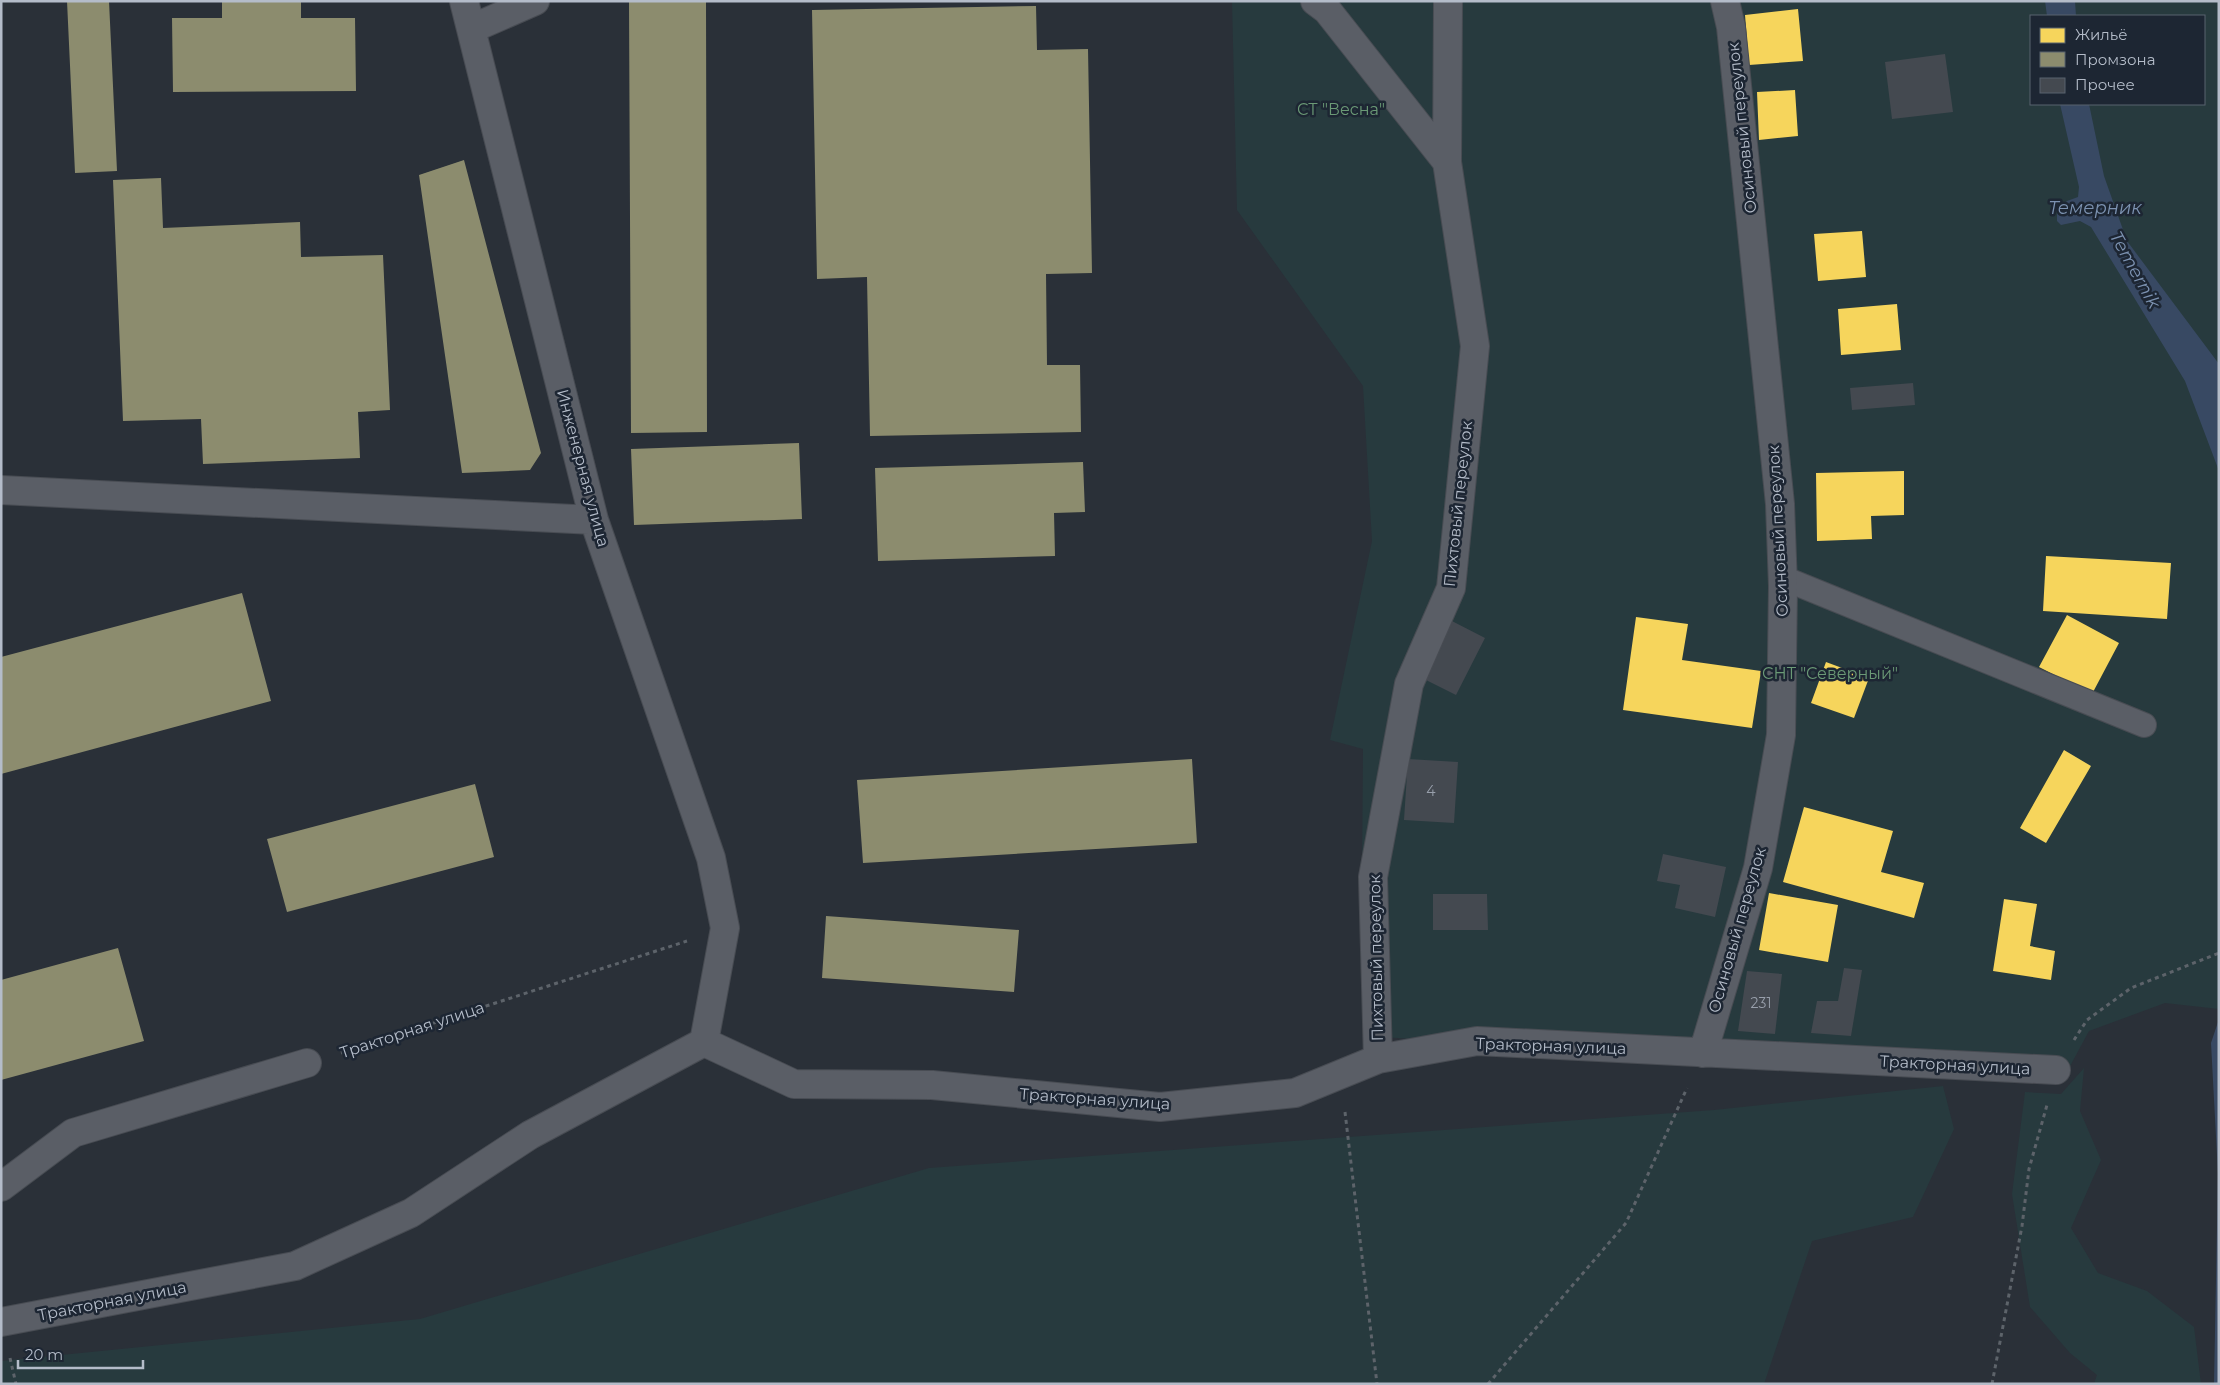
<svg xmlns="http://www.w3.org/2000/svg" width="2220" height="1385" viewBox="0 0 2220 1385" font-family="Montserrat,sans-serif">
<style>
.green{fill:#273a3e;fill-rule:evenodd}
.water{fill:#384963}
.homes{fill:#f6d55c}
.industry{fill:#8c8c6e}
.building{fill:#444950}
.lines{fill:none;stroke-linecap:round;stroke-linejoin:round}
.service-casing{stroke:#484c53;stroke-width:26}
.minor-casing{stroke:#484c53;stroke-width:30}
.path{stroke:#5d636a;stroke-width:3;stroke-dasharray:4 4;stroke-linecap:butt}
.service{stroke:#5a5e66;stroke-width:24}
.minor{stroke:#5a5e66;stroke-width:28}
.labels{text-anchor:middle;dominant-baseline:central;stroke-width:5;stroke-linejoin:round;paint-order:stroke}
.number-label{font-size:14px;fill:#989fab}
.park-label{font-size:16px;fill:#6b9a76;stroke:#1d2633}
.street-label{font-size:16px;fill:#b4bcc9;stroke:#1d2633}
.water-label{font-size:18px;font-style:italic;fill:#7c92b1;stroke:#1d2633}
</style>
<rect width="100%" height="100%" fill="#2a3038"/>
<path class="green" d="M1232,1H2219V1009L2165,1003L2089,1031L2062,1081L1382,1037L1362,875L1363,749L1330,740L1372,541L1363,386L1237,210ZM2031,16H2204V104H2031Z
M2084,1068L2080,1111L2101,1160L2071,1228L2098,1273L2147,1291L2194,1327L2201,1384H2094L2097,1375L2070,1353L2030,1307L2012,1194L2025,1092L2061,1094Z
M1943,1086L1954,1129L1913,1217L1812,1241L1764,1384H1V1361L420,1319L929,1168L1714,1110Z"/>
<path class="water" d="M2045,1H2075L2076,16H2047Z
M2060,104H2089L2104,176L2127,241L2219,364V471L2185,381L2091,227L2080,221L2061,225L2057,221V210L2067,201L2078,197L2079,187Z
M2219,1019V1384H2214L2218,1174L2211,1043Z"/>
<path class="homes" d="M1798,9L1803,61L1749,65L1745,15Z
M1795,90L1798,136L1759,140L1757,92Z
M1862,231L1866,277L1818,281L1814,234Z
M1897,304L1901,350L1841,355L1838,309Z
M1904,471V515L1871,516L1872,539L1817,541L1816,473Z
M2046,556L2171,563L2167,619L2043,611Z
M2067,615L2119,643L2092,694L2039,667Z
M1636,617L1688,624L1682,660L1761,671L1752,728L1623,710Z
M1826,662L1869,678L1854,718L1811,703Z
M2064,750L2091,766L2046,843L2020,828Z
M1804,807L1893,831L1881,872L1924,883L1914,918L1783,882Z
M1769,893L1838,905L1828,962L1759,950Z
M2004,899L2037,904L2030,946L2055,951L2051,980L1993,971Z"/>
<path class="industry" d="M67,1H109L117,171L75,173Z
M222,1H301V18H355L356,91L173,92L172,18H222Z
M629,1H706L707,432L631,433Z
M1036,6L1037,50L1088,49L1092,273L1046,274L1047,365H1080L1081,432L870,436L867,277L817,279L812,10Z
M464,160L541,453L530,470L462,473L419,175Z
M161,178L163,228L300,222L301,257L383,255L390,410L358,412L360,458L203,464L201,419L123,421L113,180Z
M799,443L802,519L634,525L631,449Z
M1083,462L1085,512L1054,513L1055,556L878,561L875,468Z
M242,593L271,701L1,774V657Z
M1192,759L1197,843L863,863L857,780Z
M475,784L494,857L287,912L267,839Z
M826,916L1019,930L1014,992L822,978Z
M118,948L144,1041L1,1080V980Z"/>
<path class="building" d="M1945,54L1953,112L1892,119L1885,62Z
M1913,383L1915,405L1852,410L1850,388Z
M1450,620L1485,638L1456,695L1420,677Z
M1408,759L1458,762L1454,823L1404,820Z
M1663,854L1726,867L1715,917L1675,908L1680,885L1657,881Z
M1433,894H1487L1488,930H1433Z
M1844,968L1862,970L1851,1036L1811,1033L1817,1001H1838Z
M1747,971L1782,974L1775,1034L1738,1031Z"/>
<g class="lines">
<defs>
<path id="service" d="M1783,578L2144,725"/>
<path id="minor" d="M464,1L594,520L711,858L725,928L704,1042
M1315,1L1327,10L1447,162
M471,29L535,1
M1,490L594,520
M704,1042L794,1084L932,1085L1160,1107L1295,1093L1378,1059L1477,1041L2056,1070
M1703,1053L1758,868L1781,735L1783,586L1780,504L1731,27L1725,1
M1378,1059L1373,877L1409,684L1451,588L1475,346L1447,162L1448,1
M1,1187L73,1133L307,1063
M1,1322L295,1266L411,1213L530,1135L704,1042"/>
</defs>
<use href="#service" class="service-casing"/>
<use href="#minor" class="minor-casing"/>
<path class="path" d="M2074,1040L2087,1020L2131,988L2219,953
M341,1053L687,941
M1345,1112L1377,1384
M10,1358L16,1384
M1488,1384L1626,1223L1687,1088
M1992,1384L2022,1226L2029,1169L2047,1105"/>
<use href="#service" class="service"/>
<use href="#minor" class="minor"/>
</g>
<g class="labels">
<g class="number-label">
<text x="1431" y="791">4</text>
<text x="1761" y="1003">231</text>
</g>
<g class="park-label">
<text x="1341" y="109">СТ "Весна"</text>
<text x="1830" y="673">СНТ "Северный"</text>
</g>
<g class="street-label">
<text transform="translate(1742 128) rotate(-96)">Осиновый переулок</text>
<text transform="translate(583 468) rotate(75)">Инженерная улица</text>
<text transform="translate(1458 504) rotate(-84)">Пихтовый переулок</text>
<text transform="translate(1778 531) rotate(-93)">Осиновый переулок</text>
<text transform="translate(1737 930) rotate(-74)">Осиновый переулок</text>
<text transform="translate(1376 958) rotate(-91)">Пихтовый переулок</text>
<text transform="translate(412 1030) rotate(-18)">Тракторная улица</text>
<text transform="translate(1551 1046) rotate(2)">Тракторная улица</text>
<text transform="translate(1955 1065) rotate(3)">Тракторная улица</text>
<text transform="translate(1095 1099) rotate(4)">Тракторная улица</text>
<text transform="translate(112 1301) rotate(-11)">Тракторная улица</text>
</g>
<g class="water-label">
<text x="2095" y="208">Темерник</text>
<text transform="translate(2135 270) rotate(61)">Temernik</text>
</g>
</g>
<rect width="2220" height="1385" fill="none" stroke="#b4bcc9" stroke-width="5"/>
<rect x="2030" y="15" width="175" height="90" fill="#1d2633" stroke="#59626f"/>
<rect x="2040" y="28" width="25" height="15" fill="#f6d55c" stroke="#59626f"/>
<text x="2075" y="40" font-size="15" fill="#b4bcc9">Жильё</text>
<rect x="2040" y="52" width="25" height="15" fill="#8c8c6e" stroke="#59626f"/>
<text x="2075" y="65" font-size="15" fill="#b4bcc9">Промзона</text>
<rect x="2040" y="78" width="25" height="15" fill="#444950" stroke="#59626f"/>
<text x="2075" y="90" font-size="15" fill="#b4bcc9">Прочее</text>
<path d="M18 1360v8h125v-8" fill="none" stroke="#b4bcc9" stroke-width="2.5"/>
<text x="25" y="1360" font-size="15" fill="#b4bcc9" stroke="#1d2633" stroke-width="4" paint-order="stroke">20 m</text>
</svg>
